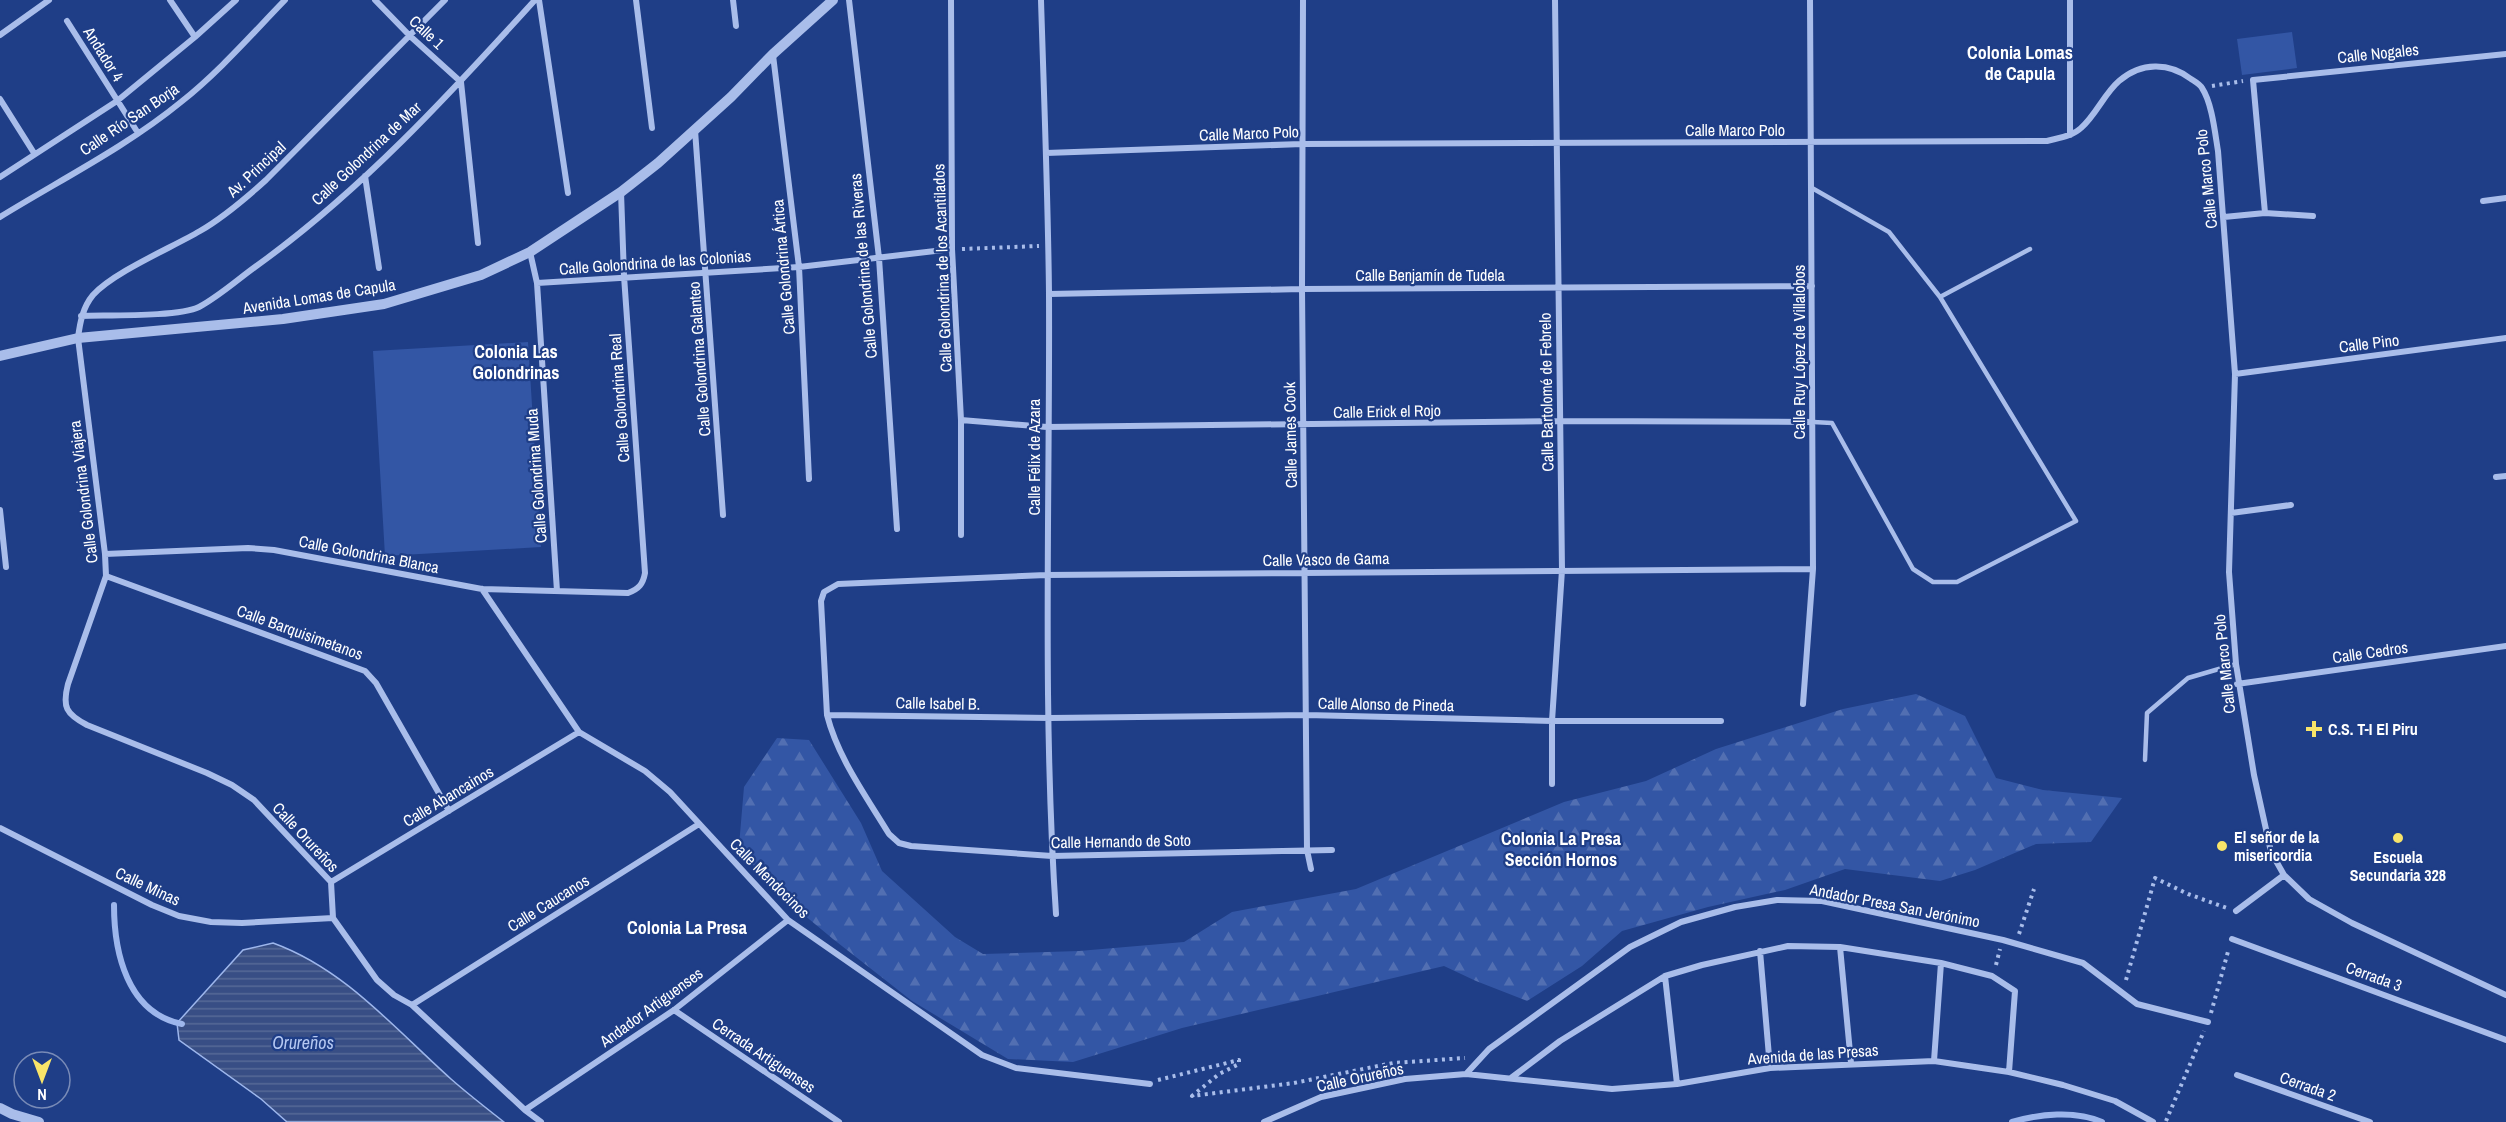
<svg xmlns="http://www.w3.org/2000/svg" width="2506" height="1122" viewBox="0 0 2506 1122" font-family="'Archivo Narrow',sans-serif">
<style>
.grass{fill:#3356a5}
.forest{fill:url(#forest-firs)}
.water{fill:url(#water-rules);stroke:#9db6ec;stroke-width:1.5}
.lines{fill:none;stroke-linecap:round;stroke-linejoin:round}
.stream{stroke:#9db6ec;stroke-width:6}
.path{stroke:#a9bdea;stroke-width:4;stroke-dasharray:3 4.5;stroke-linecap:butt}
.service{stroke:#a9bdea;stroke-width:4.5}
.minor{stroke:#a9bdea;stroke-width:6}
.tertiary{stroke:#a9bdea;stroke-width:10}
.poi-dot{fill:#f8e469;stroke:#1f3e87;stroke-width:2}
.labels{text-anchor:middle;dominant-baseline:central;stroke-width:4.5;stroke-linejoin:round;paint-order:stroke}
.street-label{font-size:16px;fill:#fff;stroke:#1f3e87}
.poi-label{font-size:16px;font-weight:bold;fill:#fff;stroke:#1f3e87;text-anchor:start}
.neighbourhood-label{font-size:18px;font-weight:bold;fill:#fff;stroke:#1f3e87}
.water-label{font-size:18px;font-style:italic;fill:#b5c8f2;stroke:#1f3e87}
</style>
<defs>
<pattern id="forest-firs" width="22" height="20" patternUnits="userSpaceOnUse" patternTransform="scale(1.5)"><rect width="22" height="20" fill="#3356a5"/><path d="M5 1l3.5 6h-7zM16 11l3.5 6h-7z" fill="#526fb2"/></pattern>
<pattern id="water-rules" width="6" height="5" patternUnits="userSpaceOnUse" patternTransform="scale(1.5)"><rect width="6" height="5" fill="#384e85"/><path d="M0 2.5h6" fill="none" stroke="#566997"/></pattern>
</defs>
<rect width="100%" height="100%" fill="#1f3e87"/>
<path class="grass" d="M2292,32L2297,68L2242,75L2237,39Z
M528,342L541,547L385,556L373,351Z"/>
<path class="forest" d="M1916,694L1965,716L1996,778L2043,790L2122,798L2091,842L2036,844L1975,870L1940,881L1845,869L1785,890L1708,907L1622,931L1582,966L1527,1001L1476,981L1444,966L1182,1028L1073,1062L1008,1059L912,1001L833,939L768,885L739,846L744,787L777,738L809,740L861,823L882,871L955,937L983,954L1079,951L1184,942L1232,912L1356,889L1564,802L1646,781L1716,749L1843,709Z"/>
<path class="water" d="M273,943C345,969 395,1029 451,1079C468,1094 486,1108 504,1122H287L261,1099L179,1040L177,1023L243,950Z"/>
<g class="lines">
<path class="stream" d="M114,905C114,952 127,1013 182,1024
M2012,1122C2039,1114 2075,1110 2102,1122"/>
<path class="path" d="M2212,86L2243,81
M962,249L1039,246
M2019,934L2034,889
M1996,965L2000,949
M2126,980L2155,878L2188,894L2227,908
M2211,1013L2229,948
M1158,1080L1239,1060V1064L1219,1074L1192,1096L1294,1083L1393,1063L1465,1058
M2166,1121L2204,1031"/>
<path class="service" d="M1812,188L1889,232L1940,297L2076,521L1957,582H1933L1913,569L1832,423L1813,422
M1940,297L2030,249
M2145,760L2147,713L2188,678L2236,664"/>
<path class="minor" d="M170,0L195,37
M375,0L410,36L461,82L478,243
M445,0L266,180C245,199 224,217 200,231C171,248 114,272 93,295C83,307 80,322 78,338L105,554L106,576L68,684C62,707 66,714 87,725L207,773L232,785L254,800L331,882L333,918L377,980L394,995L412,1005L525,1110L541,1122
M539,0L568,193
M636,0L652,128
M733,0L736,26
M849,0L879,258L897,529
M951,0L952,249L961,420V535
M1041,0C1044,98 1048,196 1049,294C1050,501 1042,708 1056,914
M1303,0L1302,289L1307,850L1311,869
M2070,0V135
M67,21L138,133
M0,35L49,0
M773,55L799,267L809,479
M0,99L34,153
M695,130L723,515
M1046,153L1302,144L2047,141C2058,138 2073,136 2081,128C2096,115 2104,94 2119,81C2141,62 2169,62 2191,79C2194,81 2200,84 2202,88C2212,103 2215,133 2218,151L2235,374L2229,572L2236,664L2254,775L2271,852L2284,875L2309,899L2352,923L2506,995
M365,176L379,268
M0,177L117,101L195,37L236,0
M2483,201L2506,198
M2265,213L2253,80L2506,54
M0,217C60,180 126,147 181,102C219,72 251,35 285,0
M2224,217L2265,213L2313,216
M530,252L537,283L557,591
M537,283L799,267L952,249
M1049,294L1302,289L1812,286
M81,316C107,315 179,317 199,307C218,297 237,280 255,267C360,192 449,95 535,0
M2235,374L2506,338
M961,420L1047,427L1560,421L1813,422
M2496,477L2506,476
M0,510L6,567
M2231,513L2291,505
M105,554L248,548L274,550L482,589L628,593C639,589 643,584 645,573L624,276L621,192
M106,576L365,671L376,683L449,811
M482,589L579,732L645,771L670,792L788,920L982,1055L1016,1068L1150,1084
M2237,684L2506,646
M1803,704L1813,569L1810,0
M827,715L1050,718L1306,715L1552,721H1721
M1552,784V721L1562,570L1555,0
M0,828L152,905L179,916L211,922L242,923L333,918
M1332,850L1052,856L911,846L899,843L889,834C866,796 838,758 827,715L821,601L824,592L838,584L1046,575L1813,569
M331,882L579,732
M2236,911L2284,875
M2232,939L2506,1040
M1840,947L1851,1063
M1760,951L1770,1068
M1665,976L1677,1084
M412,1005L699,824
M674,1010L839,1122
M1934,1061L1941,963
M1466,1074L1489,1049L1630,947L1681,922L1735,907L1777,900L1822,901L2003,940L2083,963L2137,1004L2208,1022
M2237,1075L2370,1122
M1511,1078L1560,1041L1665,976L1702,965L1788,946L1840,947L1941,963L1992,976L2015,991L2009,1072
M525,1110L674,1010L788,920
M1264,1122L1321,1097L1405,1079L1466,1074L1612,1089L1677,1084L1770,1068L1934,1061L2009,1072L2063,1085L2115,1101L2153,1122"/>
<path class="tertiary" d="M0,356L78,338L283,319L384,304L481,275L530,252L621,192L658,163L731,97L773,54L833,0
M0,1108L12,1114L39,1122"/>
</g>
<g class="poi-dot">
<path d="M2311 720h6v6h6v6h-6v6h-6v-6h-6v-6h6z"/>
<circle cx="2398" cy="838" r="6"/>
<circle cx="2222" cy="846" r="6"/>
</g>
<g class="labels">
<g class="street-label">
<text transform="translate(427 32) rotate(43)">Calle 1</text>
<text transform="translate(2378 53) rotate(-6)">Calle Nogales</text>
<text transform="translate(104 54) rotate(58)">Andador 4</text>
<text transform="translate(129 119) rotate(-34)">Calle Río San Borja</text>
<text x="1735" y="130">Calle Marco Polo</text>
<text transform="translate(1249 133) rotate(-2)">Calle Marco Polo</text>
<text transform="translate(366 153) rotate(-43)">Calle Golondrina de Mar</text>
<text transform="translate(256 169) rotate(-43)">Av. Principal</text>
<text transform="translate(2206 179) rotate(-96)">Calle Marco Polo</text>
<text transform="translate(655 262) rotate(-4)">Calle Golondrina de las Colonias</text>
<text transform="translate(863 266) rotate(-95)">Calle Golondrina de las Riveras</text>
<text transform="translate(783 267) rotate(-95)">Calle Golondrina Ártica</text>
<text transform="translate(942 268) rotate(-92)">Calle Golondrina de los Acantilados</text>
<text x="1430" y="275">Calle Benjamín de Tudela</text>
<text transform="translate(319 296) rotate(-9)">Avenida Lomas de Capula</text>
<text transform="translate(2369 343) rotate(-7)">Calle Pino</text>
<text transform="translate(1799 352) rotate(-90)">Calle Ruy López de Villalobos</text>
<text transform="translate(699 359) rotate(-94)">Calle Golondrina Galanteo</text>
<text transform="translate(1546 392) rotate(-91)">Calle Bartolomé de Febrelo</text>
<text transform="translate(619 398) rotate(-94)">Calle Golondrina Real</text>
<text transform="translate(1387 411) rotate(-1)">Calle Erick el Rojo</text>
<text transform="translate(1290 435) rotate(-91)">Calle James Cook</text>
<text transform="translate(1034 457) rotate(-90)">Calle Félix de Azara</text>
<text transform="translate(536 476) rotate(-94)">Calle Golondrina Muda</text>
<text transform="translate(83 492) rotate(-97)">Calle Golondrina Viajera</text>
<text transform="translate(369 554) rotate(11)">Calle Golondrina Blanca</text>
<text transform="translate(1326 559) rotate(-1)">Calle Vasco de Gama</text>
<text transform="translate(300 632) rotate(20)">Calle Barquisimetanos</text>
<text transform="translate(2370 652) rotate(-8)">Calle Cedros</text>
<text transform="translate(2224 664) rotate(-96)">Calle Marco Polo</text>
<text transform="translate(938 703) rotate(1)">Calle Isabel B.</text>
<text transform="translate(1386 704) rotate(1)">Calle Alonso de Pineda</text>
<text transform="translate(448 796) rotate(-31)">Calle Abancainos</text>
<text transform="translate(306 837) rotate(47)">Calle Orureños</text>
<text transform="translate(1121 841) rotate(-1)">Calle Hernando de Soto</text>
<text transform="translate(770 878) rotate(45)">Calle Mendocinos</text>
<text transform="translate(148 886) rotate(25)">Calle Minas</text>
<text transform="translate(548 903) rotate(-32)">Calle Caucanos</text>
<text transform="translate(1895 905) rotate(11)">Andador Presa San Jerónimo</text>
<text transform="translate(2374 976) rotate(20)">Cerrada 3</text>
<text transform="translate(651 1007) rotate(-36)">Andador Artiguenses</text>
<text transform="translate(1813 1054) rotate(-4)">Avenida de las Presas</text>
<text transform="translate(764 1055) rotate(34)">Cerrada Artiguenses</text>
<text transform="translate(1360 1077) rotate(-12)">Calle Orureños</text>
<text transform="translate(2308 1086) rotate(20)">Cerrada 2</text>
</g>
<g class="poi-label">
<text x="2328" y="729">C.S. T-I El Piru</text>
<text x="2234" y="837">El señor de la<tspan x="2234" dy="18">misericordia</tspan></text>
<text x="2398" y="857" text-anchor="middle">Escuela<tspan x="2398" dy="18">Secundaria 328</tspan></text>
</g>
<g class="neighbourhood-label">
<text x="2020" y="52">Colonia Lomas<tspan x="2020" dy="21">de Capula</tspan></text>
<text x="516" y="351">Colonia Las<tspan x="516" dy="21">Golondrinas</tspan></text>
<text x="1561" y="838">Colonia La Presa<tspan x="1561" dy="21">Sección Hornos</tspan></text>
<text x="687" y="927">Colonia La Presa</text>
</g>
<g class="water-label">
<text x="303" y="1042">Orureños</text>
</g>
</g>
<g transform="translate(42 1080) rotate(180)"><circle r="28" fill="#1f3e87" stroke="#798bb7" stroke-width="1.5"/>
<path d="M0-4.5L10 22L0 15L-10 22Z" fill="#f8e469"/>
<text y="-9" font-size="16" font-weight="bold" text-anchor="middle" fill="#ffffff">N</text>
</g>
</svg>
